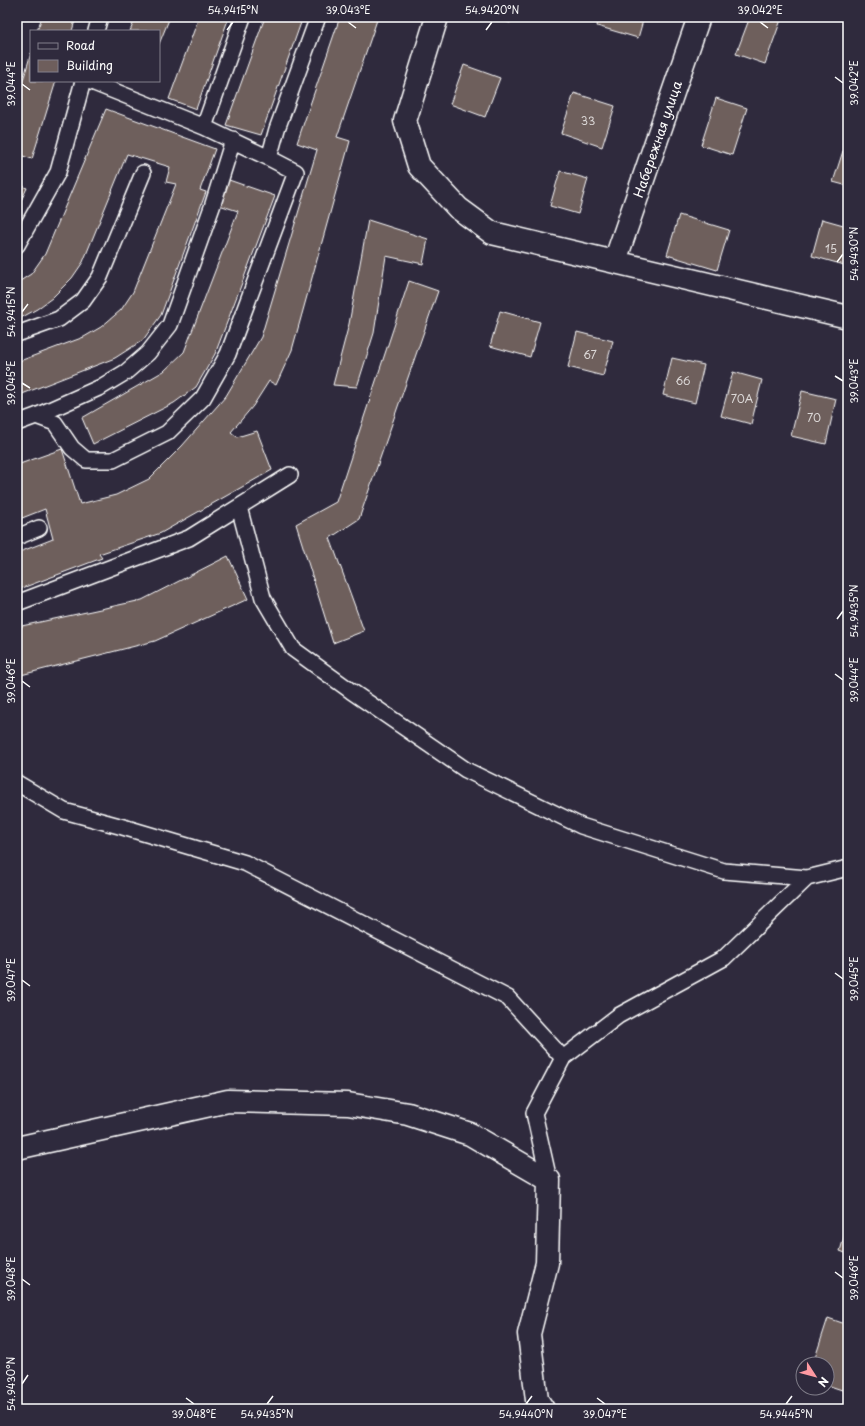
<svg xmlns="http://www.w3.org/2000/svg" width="865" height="1426" viewBox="0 0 865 1426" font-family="'Playpen Sans',sans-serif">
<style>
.building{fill:#6e5e5c;stroke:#fff}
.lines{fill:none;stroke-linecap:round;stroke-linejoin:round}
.lane-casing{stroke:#fff;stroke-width:18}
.street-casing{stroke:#fff;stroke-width:25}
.lane{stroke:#2f2a3d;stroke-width:15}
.street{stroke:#2f2a3d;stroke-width:22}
.ticks{fill:none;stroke:#fff;stroke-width:1.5}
.labels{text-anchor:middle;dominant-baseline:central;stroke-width:3;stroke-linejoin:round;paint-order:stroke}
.number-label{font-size:11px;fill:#dbd7d6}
.street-label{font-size:13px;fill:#fff;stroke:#2f2a3d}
.neatline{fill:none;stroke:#fff;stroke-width:1.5}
.ticks-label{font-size:10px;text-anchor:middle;fill:#fff}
</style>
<rect width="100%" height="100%" fill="#2f2a3d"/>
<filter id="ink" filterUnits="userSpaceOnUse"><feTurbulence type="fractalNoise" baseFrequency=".025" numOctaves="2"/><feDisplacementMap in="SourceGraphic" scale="8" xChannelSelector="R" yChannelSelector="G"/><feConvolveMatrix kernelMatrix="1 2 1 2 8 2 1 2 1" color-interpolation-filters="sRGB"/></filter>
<g filter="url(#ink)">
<path class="building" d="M42,17H76L72,31H37Z
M136,17H170L159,44V31H130Z
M199,17H229L196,109L169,99Z
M265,17H303L261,135L226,125Z
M340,17H378L337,137L350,141L292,350L276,385L269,381L253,406L231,432L237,437L257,431L272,470L161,533L99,554L102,558L17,590V553L53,539L45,509L17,520V465L62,449L80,504L116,495L149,479L182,446L226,396L261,337L317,150L297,143Z
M495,17H512L510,23Z
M599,17H644L638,38L597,26Z
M750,17H782L765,64L736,54Z
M31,53V81H56L32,159L17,154V101Z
M464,65L500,78L485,117L450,104Z
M574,93L615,106L602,147L561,133Z
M716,98L747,108L732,155L701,145Z
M106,109L215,149L200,190L206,192L161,315L143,340L115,358L17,396V362L84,337L101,327L121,310L133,292L176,184L166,182L170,167L127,154L83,262L72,278L52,298L37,309L17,320V283L31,274L45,254Z
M843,151L848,152V186L833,182Z
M560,171L588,179L578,214L550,206Z
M226,179L275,196L215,354L196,387L174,403L93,444L82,418L164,371L184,352L238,211L219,205Z
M17,184L27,188L17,209Z
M679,215L729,230L717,270L667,255Z
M822,219L847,226L844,239L848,240V266L812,256Z
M368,220L428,239L423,264L386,256L374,333L357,387L333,385L349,324Z
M409,281L438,291L359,519L330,538L364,631L333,643L296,524L336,502Z
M500,311L540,322L530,357L490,346Z
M577,332L613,341L603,376L568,367Z
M672,358L704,365L695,403L663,395Z
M733,372L762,380L751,424L721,416Z
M802,391L836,399L826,444L791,436Z
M228,556L248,599L155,641L17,676V627L142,600Z
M848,1224V1254L840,1251Z
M828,1318L848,1325V1392L827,1385V1364H813Z"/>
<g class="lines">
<defs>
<path id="lane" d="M96,31L100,17
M89,81L204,127L269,158
M204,127L243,17
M17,245L58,172L83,81
M17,334L59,319L83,301L100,277L143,173
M36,416L101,387L126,372L148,353L170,325L212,207L233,140
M17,423L36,416L55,423L72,448L86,460H113L167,433L203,398L228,354L296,172L269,158L277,129L318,17
M239,507L263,598L293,649L351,691L466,770L581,826L724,871L807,878L848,868
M17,537L39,528
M17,603L189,538L290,475
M17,783L64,811L123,827L245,863L508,998L563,1058
M549,1180L534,1113L563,1058L618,1016L724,958L807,878"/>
<path id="street" d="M437,17L405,121L419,166L458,208L492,233L848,317
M615,261L699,17
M17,1148L228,1101L348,1104L408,1114L470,1134L549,1180L547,1263L529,1334L537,1400L543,1409"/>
</defs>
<use href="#lane" class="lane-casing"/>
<use href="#street" class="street-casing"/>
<use href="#lane" class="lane"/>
<use href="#street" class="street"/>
</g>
</g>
<path class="ticks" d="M348,22L356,28M760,22L768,28M227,30L233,22M486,30L492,22M835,77L843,83M22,84L30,90M837,262L843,254M22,312L28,304M835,376L843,381M22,383L30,388M837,619L843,611M835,674L843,680M22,681L30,687M835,973L843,979M22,980L30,986M835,1272L843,1278M22,1279L30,1285M22,1384L28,1375M186,1398L194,1404M597,1398L605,1404M267,1404L273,1396M526,1404L532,1396M786,1404L792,1396"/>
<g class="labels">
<g class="number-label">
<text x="588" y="120">33</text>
<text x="831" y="248">15</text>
<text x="590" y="354">67</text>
<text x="683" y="380">66</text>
<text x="742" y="398">70А</text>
<text x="814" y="417">70</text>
</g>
<g class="street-label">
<text transform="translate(657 139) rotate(-71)">Набережная улица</text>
</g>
</g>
<rect width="865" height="1426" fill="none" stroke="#2f2a3d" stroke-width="44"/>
<rect x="30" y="30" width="130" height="52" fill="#2f2a3d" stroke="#827f8b"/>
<rect x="38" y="43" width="20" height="6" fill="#2f2a3d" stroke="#827f8b"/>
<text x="66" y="50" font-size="12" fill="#ffffff">Road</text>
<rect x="38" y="60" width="20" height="12" fill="#6e5e5c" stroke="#827f8b"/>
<text x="66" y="70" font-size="12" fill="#ffffff">Building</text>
<g transform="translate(815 1376) rotate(126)"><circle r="19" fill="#2f2a3d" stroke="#827f8b"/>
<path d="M0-3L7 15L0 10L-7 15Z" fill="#ff9aa2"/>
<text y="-6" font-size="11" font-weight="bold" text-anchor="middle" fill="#ffffff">N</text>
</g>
<rect x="22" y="22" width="821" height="1382" class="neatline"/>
<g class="ticks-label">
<text x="233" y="14">54.9415°N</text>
<text x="348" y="14">39.043°E</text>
<text x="492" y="14">54.9420°N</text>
<text x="760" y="14">39.042°E</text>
<text transform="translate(854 83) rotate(-90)" y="4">39.042°E</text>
<text transform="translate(11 84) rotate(-90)" y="4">39.044°E</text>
<text transform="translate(854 254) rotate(-90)" y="4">54.9430°N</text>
<text transform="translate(11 312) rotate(-90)" y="4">54.9415°N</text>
<text transform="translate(854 381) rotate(-90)" y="4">39.043°E</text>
<text transform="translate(11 383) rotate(-90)" y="4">39.045°E</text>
<text transform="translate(854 611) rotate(-90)" y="4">54.9435°N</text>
<text transform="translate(854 680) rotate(-90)" y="4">39.044°E</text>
<text transform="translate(11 681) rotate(-90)" y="4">39.046°E</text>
<text transform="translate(854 979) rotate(-90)" y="4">39.045°E</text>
<text transform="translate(11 980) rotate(-90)" y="4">39.047°E</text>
<text transform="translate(854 1278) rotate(-90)" y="4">39.046°E</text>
<text transform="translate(11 1279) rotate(-90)" y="4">39.048°E</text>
<text transform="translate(11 1384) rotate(-90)" y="4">54.9430°N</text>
<text x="194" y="1418">39.048°E</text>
<text x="267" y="1418">54.9435°N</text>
<text x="526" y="1418">54.9440°N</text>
<text x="605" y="1418">39.047°E</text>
<text x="786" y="1418">54.9445°N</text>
</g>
</svg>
